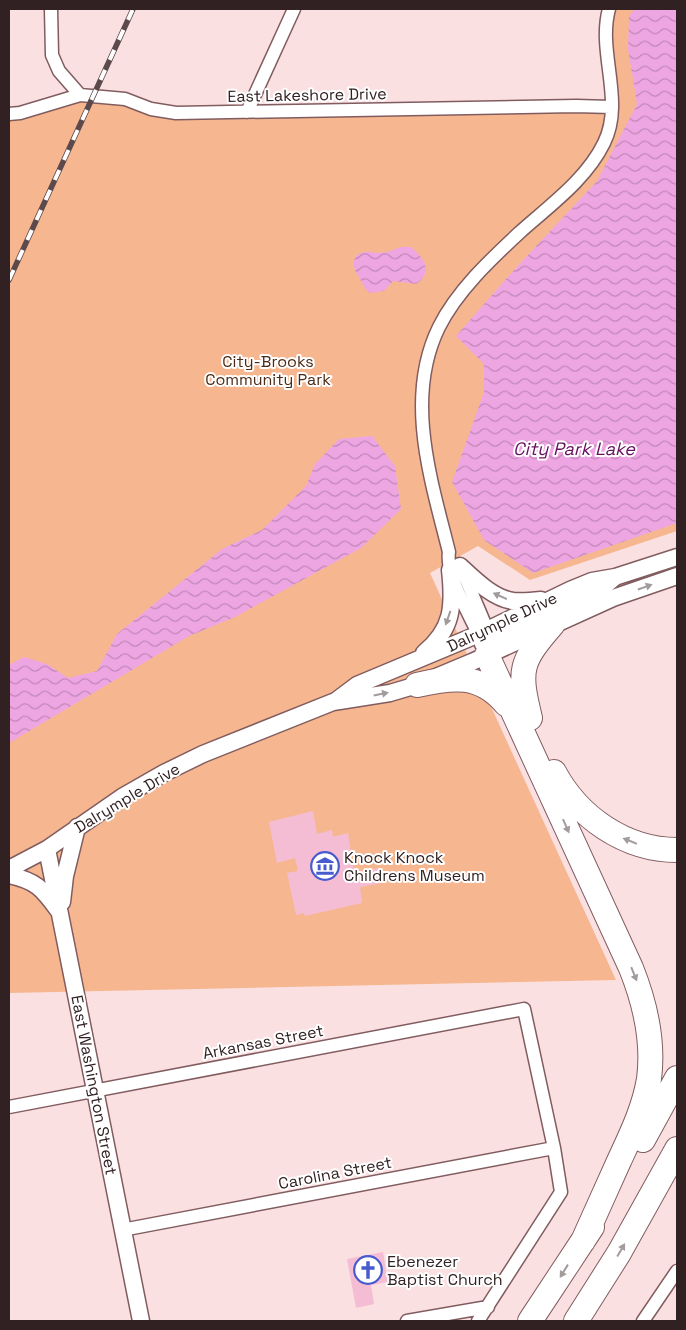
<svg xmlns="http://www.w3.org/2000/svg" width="686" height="1330" viewBox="0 0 686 1330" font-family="'Space Grotesk',sans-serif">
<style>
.park{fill:#f6b790}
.water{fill:url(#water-waves)}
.building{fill:#f4bdd4}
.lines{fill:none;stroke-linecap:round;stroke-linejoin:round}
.minor-casing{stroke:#815c5f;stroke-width:15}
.tertiary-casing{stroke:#815c5f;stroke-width:19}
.motorway-casing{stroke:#815c5f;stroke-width:26}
.minor{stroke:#fff;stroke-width:12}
.tertiary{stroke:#fff;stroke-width:16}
.motorway{stroke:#fff;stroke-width:24}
.rail-casing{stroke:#5c494b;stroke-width:5.5}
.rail{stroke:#fff;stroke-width:4;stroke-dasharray:11;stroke-linecap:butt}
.oneway{fill:#a29b9c}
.labels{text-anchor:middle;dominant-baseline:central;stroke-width:4;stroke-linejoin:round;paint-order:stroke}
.street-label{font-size:16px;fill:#312123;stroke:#fff}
.park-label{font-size:16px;fill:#4c2b16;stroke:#fff}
.poi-label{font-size:16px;fill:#312123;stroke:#fff;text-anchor:start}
.water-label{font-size:18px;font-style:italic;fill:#65115e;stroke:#fff}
</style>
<defs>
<pattern id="water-waves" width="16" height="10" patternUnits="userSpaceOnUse" patternTransform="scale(1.25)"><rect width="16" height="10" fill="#eea6e3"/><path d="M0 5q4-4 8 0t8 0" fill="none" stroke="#c187b8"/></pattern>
</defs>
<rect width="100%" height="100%" fill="#fbe0e2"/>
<path class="park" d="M611,9H677V531L530,580L478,546L430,573L616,980L9,993V114L93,96L176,113L611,107Z"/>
<path class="water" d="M635,9H677V523L533,573L484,540L452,482L484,392V364L456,336L513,271L597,181L637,104L628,49L629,16Z
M401,247H411C424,258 434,272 416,284L393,281L384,291L370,293C363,288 362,281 357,274C351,264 353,253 366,252C370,251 374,253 378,253C386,253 393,250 401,247Z
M372,436L395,466L401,509L361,548L235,617L189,636L9,743V665L24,657L47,664L68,678L97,671L117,634L222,549L262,530L306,486L315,464L339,439Z"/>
<path class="building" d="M313,811L317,834L332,830L333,837L348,833L354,873L379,868L382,883L360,887L362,903L305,916L304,913L296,915L287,873L298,871L295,858L277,863L269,822Z
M383,1252L388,1282L371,1285L374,1304L356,1308L347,1259Z"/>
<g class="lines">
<defs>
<path id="minor" d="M51,9L52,55L59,71L80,95
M247,112L294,9
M9,114L20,113L80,95L125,99L151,109L176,113L576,106L611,107
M462,570L490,636
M482,642C472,618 445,576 449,552C431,480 404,398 439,327C457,291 490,260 519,233C549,206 586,180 604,143C625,101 597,52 609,9
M9,1107L524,1009L554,1148L561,1192L478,1321
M122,1230L554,1148
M407,1321L488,1307
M643,1321L677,1271"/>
<path id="tertiary" d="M460,566C475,580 493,598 513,601C522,602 532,601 541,600
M483,644L597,592L615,577
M424,653C453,629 454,606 450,570
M337,700L357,685L479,634L570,590L592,581L615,577L677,557
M47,849L141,1321
M9,869L47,849L122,797L164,773L203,754L333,702L390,693L417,685L472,662L613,598L677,576
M9,875C36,881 42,888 58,910
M62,902L65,876L77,827"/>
<path id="motorway" d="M487,655L631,968C645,1003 654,1041 649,1079C644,1109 631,1135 619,1161C607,1188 595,1214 583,1241
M417,685C453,677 480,673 506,704
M530,718C518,669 520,662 553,624
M554,772C578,817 625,850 677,850
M643,1140L677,1078
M530,1321L592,1227
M576,1321L619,1253L677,1149"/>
</defs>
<use href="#minor" class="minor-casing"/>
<use href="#tertiary" class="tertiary-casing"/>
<use href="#motorway" class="motorway-casing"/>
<use href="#minor" class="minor"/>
<use href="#tertiary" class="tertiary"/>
<use href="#motorway" class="motorway"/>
<defs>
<path id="rail" d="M9,280L133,9"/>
</defs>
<use href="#rail" class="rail-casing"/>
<use href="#rail" class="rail"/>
</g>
<defs><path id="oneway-solid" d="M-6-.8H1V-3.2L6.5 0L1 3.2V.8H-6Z" transform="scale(1.25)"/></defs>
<g class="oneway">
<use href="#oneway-solid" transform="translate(645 587) rotate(-19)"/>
<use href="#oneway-solid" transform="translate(500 596) rotate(-156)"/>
<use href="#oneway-solid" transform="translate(448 618) rotate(109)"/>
<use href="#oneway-solid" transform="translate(381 694) rotate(-11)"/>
<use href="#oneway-solid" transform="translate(566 826) rotate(66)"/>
<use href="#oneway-solid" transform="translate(630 841) rotate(-158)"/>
<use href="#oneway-solid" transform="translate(634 974) rotate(68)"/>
<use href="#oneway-solid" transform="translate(621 1250) rotate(-60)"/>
<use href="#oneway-solid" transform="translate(564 1271) rotate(122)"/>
</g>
<defs>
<symbol id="museum-ring" viewBox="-11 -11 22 22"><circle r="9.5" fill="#fff" stroke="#475ace" stroke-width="1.5"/><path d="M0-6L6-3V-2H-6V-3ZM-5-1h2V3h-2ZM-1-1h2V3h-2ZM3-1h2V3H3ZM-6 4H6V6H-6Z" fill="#475ace"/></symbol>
<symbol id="church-ring" viewBox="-11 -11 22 22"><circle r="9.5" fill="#fff" stroke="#475ace" stroke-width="1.5"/><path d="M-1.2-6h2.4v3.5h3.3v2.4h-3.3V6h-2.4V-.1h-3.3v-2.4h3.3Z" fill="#475ace"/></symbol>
</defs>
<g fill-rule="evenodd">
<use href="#museum-ring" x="309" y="850" width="32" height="32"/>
<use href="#church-ring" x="352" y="1254" width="32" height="32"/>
</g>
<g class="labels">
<g class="street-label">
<text transform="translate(307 95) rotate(-1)">East Lakeshore Drive</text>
<text transform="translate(502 622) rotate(-25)">Dalrymple Drive</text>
<text transform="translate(127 798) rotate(-31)">Dalrymple Drive</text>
<text transform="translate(263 1042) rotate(-11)">Arkansas Street</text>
<text transform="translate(94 1085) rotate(79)">East Washington Street</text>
<text transform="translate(335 1173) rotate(-11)">Carolina Street</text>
</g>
<g class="park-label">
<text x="268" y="361">City-Brooks<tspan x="268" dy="18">Community Park</tspan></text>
</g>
<g class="poi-label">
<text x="344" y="857">Knock Knock<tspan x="344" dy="18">Childrens Museum</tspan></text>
<text x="387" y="1261">Ebenezer<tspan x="387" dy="18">Baptist Church</tspan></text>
</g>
<g class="water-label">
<text x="574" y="448">City Park Lake</text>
</g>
</g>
<rect width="686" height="1330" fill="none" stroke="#312123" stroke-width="20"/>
</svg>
